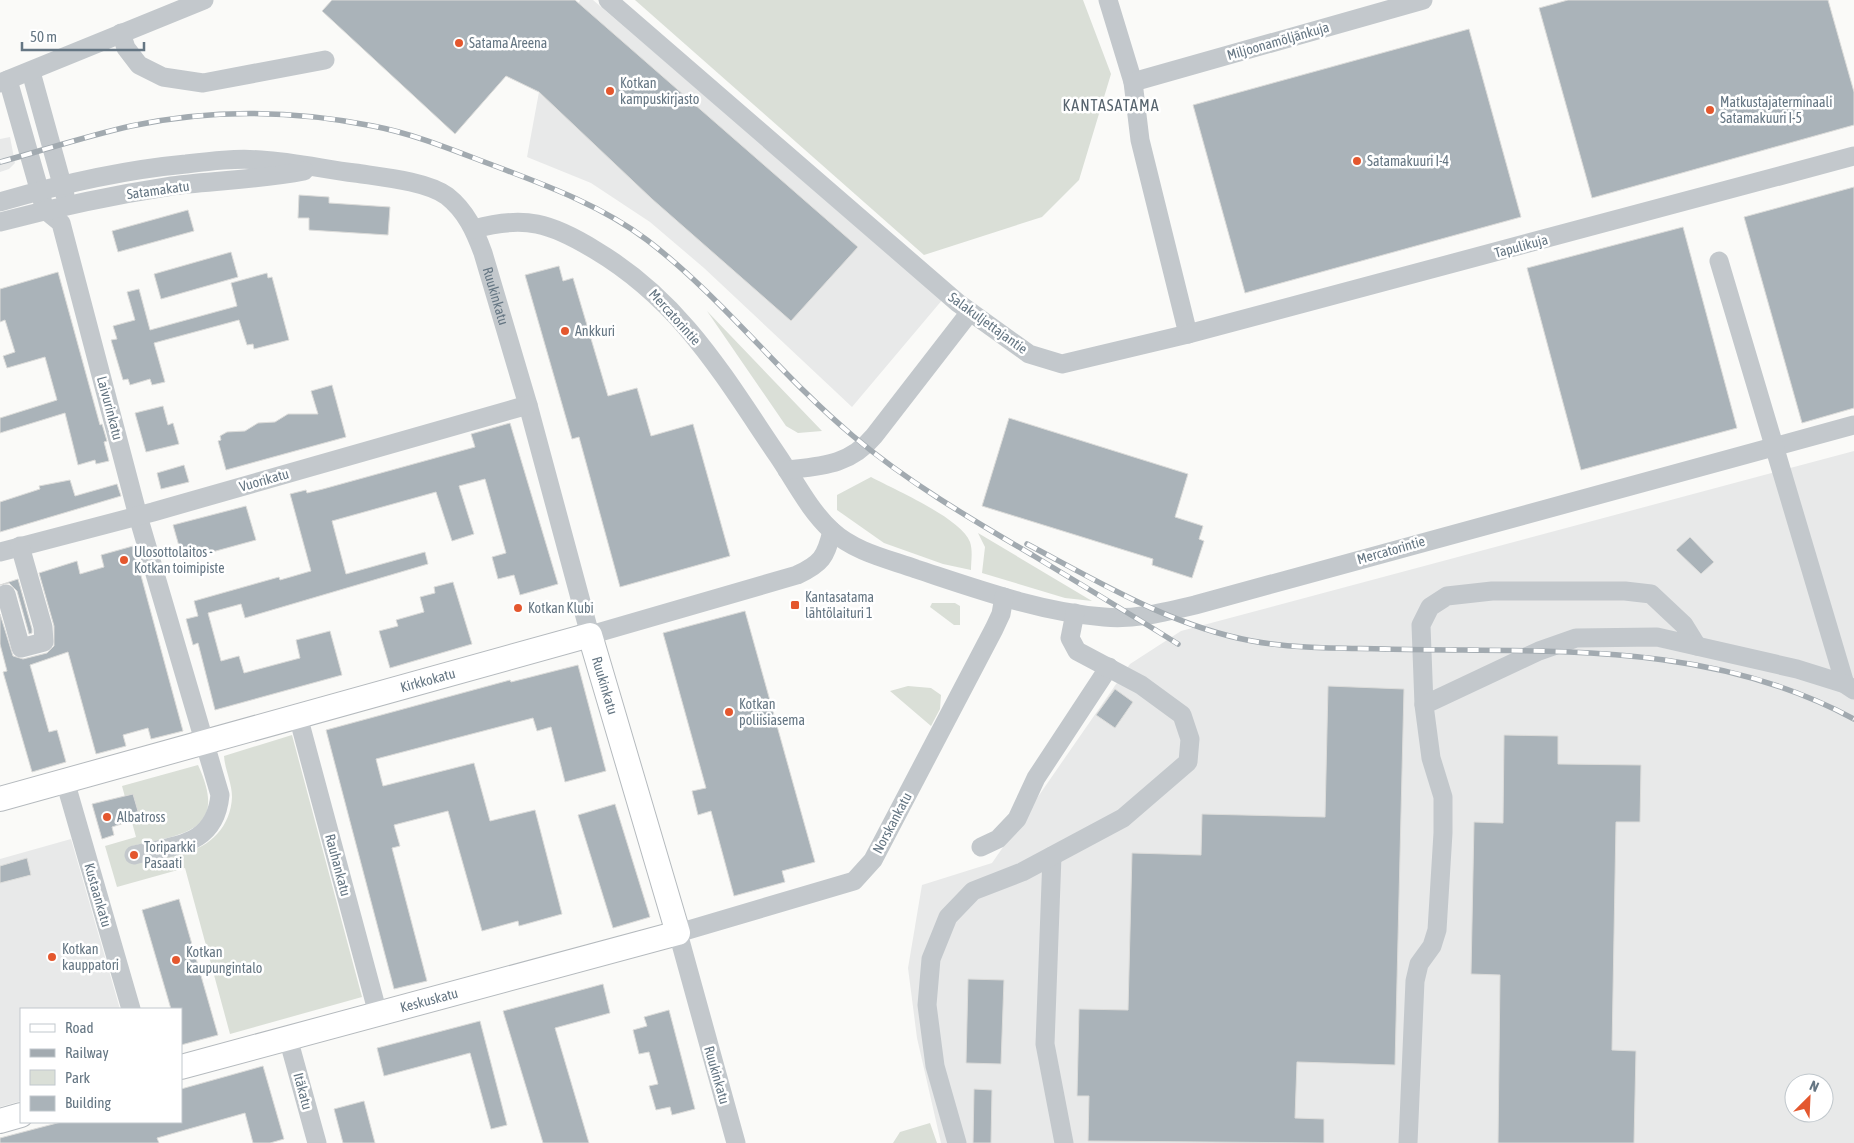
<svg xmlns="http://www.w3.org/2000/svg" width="1854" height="1143" viewBox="0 0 1854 1143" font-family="'Asap Condensed',sans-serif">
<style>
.built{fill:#e8e9e9;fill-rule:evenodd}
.green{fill:#dadfd7}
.building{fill:#aab3b9;stroke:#dcdcda}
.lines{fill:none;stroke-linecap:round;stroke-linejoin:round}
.major-casing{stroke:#b5babe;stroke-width:26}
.minor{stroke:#c3c8cc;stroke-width:19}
.major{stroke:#fff;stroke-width:24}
.rail-casing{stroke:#a2aab0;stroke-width:5.5}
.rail{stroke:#fff;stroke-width:4;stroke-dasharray:11;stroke-linecap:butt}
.poi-dot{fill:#e4572e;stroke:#fff;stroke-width:2}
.labels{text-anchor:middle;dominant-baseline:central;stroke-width:5;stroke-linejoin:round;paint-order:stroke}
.street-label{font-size:14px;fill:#657683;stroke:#fff}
.poi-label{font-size:14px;fill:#657683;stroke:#fff;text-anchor:start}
.quarter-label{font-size:16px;letter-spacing:1px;fill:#57646e;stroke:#fff}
</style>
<rect width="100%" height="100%" fill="#fafaf8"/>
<path class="built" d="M580,0H593L943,299L852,407L704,268L650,222L591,183L527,157L539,92Z
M10,137L15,163L9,169L0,172V139Z
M1854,451V1143H941L917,1038L908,968L922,885L992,863L1130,664L1181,631ZM1794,1083H1824V1113H1794Z
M71,839L120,1009H21V1101L0,1107V883L31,875L27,859L0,866V859Z"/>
<path class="green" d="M635,0H1083L1111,74L1079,180L1042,217L924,255Z
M707,311L822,431L798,433L786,426Z
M871,477C895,490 961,518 970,542C973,551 971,561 971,570L943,564L884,543L837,510V495Z
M978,533L1092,601L1065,598L982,573L985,547Z
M932,603H955L960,606V625H954L930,607Z
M908,686L931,688L941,695L940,709L931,726L890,691Z
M292,735L362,997L230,1034L185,868L117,887L105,846L136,837L122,786L198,765C229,832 184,834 132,846C147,848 167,855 182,853C210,848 231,826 232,797C232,783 225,770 224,756Z
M930,1123L937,1143H893L900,1132Z"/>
<path class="building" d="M332,0H575L858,247L791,321L652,199L539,92L506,76L455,134L322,11Z
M1568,0H1828L1854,92V125L1592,198L1539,8Z
M1469,29L1521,217L1245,293L1193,105Z
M1854,187V408L1802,423L1744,217Z
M299,195L329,197V203L390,207L388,235L309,230V218H298Z
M188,210L194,231L118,252L112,231Z
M1683,227L1737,428L1581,470L1527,268Z
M231,252L238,277L161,299L154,274Z
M559,266L563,281L573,278L608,396L637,388L651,436L693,424L730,556L620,587L579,437L572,439L525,275Z
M58,272L100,425L102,424L107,441L104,442L109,461L96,464L95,460L78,465L65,413L0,433V418L57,400L45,357L7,368L3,356L15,352L5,320L0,322V289Z
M267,273L268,278L272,277L289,340L254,349L253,344L247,345L239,320L154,343L165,382L152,385L150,379L130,385L128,379L123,380L111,340L117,339L113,326L135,320L127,292L139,289L150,330L237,306L231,283Z
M332,385L346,437L226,470L218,441L221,440L220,436L227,432L245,431L258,423L275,422L288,414H318L311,391Z
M163,406L168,425L173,423L179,444L146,452L135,413Z
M1009,418L1188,474L1175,517L1203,526L1199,539L1204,541L1192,578L1152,565L1153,559L982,506Z
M510,423L558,584L520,595L514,575L498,579L492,557L506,553L485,479L459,486L474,534L452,541L436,492L332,521L346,574L425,552L428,564L245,618L241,604L208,613L221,661L239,656L244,673L300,658L296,640L330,631L342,675L215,710L198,643L193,645L186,619L198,616L194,601L279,577L280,580L311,571L290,494L306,490L307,493L323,489L475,447L471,434Z
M184,465L189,482L161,489L157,473Z
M70,480L75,496L117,484L121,496L0,532V502L40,489L39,486Z
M246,506L256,540L183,560L173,525Z
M1690,537L1714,562L1701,574L1676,550Z
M133,546L183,731L151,739L148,728L123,735L126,746L96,754L68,652L30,665L49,732L57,730L66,762L32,772L3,672L7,671L0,644V614L13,656L23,659L47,653L54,646V626L39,573L77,561L80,574L104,567L101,555Z
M18,579L32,629V633L29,634L17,591L9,583L0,585Z
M453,582L472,644L390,668L379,631L398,626L396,620L424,612L420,597L435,593L434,587Z
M745,611L815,862L782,871L785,882L734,896L711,811L698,815L692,791L706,788L663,633Z
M578,665L606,771L565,782L551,727L537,731L533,718L376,759L383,786L474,763L490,821L535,810L562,914L519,926L518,921L482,931L448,811L394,825L400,846L392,848L427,981L394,989L326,730L510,680L511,682Z
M1328,686L1404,689L1395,1065L1297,1062L1295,1118L1324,1119V1143L1088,1141L1089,1096H1077L1079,1009L1128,1010L1132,853L1201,855L1202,814L1325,817Z
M1115,689L1133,702L1115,728L1096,715Z
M1504,735L1558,736V764L1641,765L1640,822H1616L1612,1050L1636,1051L1634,1143H1498L1500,975L1471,974L1474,822L1503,823Z
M133,794L140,818L112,827L114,835L102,839L92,804Z
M615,804L650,917L613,928L578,815Z
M27,858L31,875L0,883V866Z
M179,899L218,1035L181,1045V1009H171L142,910Z
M968,979L1004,980L1001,1064L966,1063Z
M603,984L610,1013L555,1028L589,1143H543L503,1011Z
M669,1010L695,1109L672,1115L670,1107L656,1110L649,1086L658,1084L649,1052L639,1054L633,1030L647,1026L644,1017Z
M480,1021L507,1125L491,1129L470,1053L384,1076L377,1048Z
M263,1066L284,1139L270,1143H253L245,1113L157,1138L159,1143H0V1138L61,1122H181V1089Z
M974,1089L992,1090L991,1143H973Z
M364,1101L375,1143H343L334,1109Z"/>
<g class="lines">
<defs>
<g id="major">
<path id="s2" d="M0,799L590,635L678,933L181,1067"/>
<path d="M0,1121L21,1115"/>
</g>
</defs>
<use href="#major" class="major-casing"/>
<g class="minor">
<path d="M608,0L958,303L1029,354L1062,364L1188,334L1140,140L1133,82L1108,0"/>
<path d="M121,33L126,48L139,65L163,77L203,83L325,60"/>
<path d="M31,72L65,195"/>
<path d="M8,80L45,210L61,223L138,516L220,795C215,846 176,845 134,855"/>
<path d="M1133,82L1423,0"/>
<path d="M0,83L204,0"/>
<path id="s1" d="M0,202C61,184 122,170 186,164C211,161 236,158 261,160C293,162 324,169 355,173C381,177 426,181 447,196C466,211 475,231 483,253L528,405L590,635L797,575C821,564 826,557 832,531"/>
<path d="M0,222C57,207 114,195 172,186C217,180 259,180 304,171"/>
<path d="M474,229C525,215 551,223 595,250C682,302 723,375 778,456C795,481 809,510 832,531C855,552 888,559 916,569C977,589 1040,612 1104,617C1135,620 1165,612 1195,605L1854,425"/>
<path d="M1719,261L1845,684"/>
<path d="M1188,334L1854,156"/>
<path d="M787,470C822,466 850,465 874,436L970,312"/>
<path d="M0,552L153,512L528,405"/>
<path d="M6,594L21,648L44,642L43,627L20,546"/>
<path d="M1424,705L1421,625L1430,607L1447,596L1492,591H1625L1651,594L1684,625L1697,646"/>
<path d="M298,716L378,1014"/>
<path d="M65,781L131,1009"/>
<path d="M981,847L998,839L1017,819L1036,778L1109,667"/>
<path d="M1052,856L1045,1044L1064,1143"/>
<path d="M288,1038L317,1143"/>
<path d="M736,1143L678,933L854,881L873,860L994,629L1001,614L1004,597"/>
<path d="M957,1143L935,1066L927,1005L931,959L948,917L973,891L1022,872L1123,818L1188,762L1190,739L1182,715L1141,685L1077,651L1070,638L1075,613"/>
<path d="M1408,1143L1415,981L1419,964L1432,946L1437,930L1443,833V797L1431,758L1424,705L1539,651L1576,638L1657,637L1797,669L1845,684L1854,690"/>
</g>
<use href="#major" class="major"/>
<defs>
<path id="rail" d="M0,162C44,150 87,136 131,126C210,109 293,110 373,126C415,134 455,151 495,166C548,186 602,206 647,240C723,298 780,375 853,436C909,483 971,519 1034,556C1082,585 1130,614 1178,644
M1027,544C1099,582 1171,626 1252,641C1296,649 1341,648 1385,649C1547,653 1706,639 1854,719"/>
</defs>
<use href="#rail" class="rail-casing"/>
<use href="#rail" class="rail"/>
</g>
<g class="poi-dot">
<circle cx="459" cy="43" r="5"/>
<circle cx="610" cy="91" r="5"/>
<circle cx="1710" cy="110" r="5"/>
<circle cx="1357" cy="161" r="5"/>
<circle cx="565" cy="331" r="5"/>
<circle cx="124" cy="560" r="5"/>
<rect x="790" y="600" width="10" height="10" rx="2.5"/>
<circle cx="518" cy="608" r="5"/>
<circle cx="729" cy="712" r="5"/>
<circle cx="107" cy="817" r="5"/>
<circle cx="134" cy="855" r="5"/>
<circle cx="52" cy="957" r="5"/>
<circle cx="176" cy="960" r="5"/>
</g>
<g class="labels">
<g class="street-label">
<text transform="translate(1278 41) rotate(-16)">Miljoonamöljänkuja</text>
<text transform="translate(158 190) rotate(-8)">Satamakatu</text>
<text transform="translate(1521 246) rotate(-15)">Tapulikuja</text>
<text stroke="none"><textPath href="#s1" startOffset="569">Ruukinkatu</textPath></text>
<text transform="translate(675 317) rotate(48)">Mercatorintie</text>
<text transform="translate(988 323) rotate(36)">Salakuljettajantie</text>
<text transform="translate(110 408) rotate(75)">Laivurinkatu</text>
<text transform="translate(264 480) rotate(-16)">Vuorikatu</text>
<text transform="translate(1391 550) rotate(-16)">Mercatorintie</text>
<text stroke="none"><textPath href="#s2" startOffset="444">Kirkkokatu</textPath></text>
<text stroke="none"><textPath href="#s2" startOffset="665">Ruukinkatu</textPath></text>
<text transform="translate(892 823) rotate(-62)">Norskankatu</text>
<text transform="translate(338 865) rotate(75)">Rauhankatu</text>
<text transform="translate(98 895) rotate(74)">Kustaankatu</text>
<text transform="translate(429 1000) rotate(-15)">Keskuskatu</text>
<text transform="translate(717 1075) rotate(74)">Ruukinkatu</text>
<text transform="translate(303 1091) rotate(75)">Itäkatu</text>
</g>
<g class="poi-label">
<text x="469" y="43">Satama Areena</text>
<text x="620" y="83">Kotkan<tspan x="620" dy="16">kampuskirjasto</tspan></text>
<text x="1720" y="102">Matkustajaterminaali<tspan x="1720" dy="16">Satamakuuri I-5</tspan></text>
<text x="1367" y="161">Satamakuuri I-4</text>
<text x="575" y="331">Ankkuri</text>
<text x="134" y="552">Ulosottolaitos -<tspan x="134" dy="16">Kotkan toimipiste</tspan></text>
<text x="805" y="597">Kantasatama<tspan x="805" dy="16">lähtölaituri 1</tspan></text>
<text x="528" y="608">Kotkan Klubi</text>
<text x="739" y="704">Kotkan<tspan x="739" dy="16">poliisiasema</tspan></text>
<text x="117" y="817">Albatross</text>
<text x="144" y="847">Toriparkki<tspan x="144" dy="16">Pasaati</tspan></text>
<text x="62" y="949">Kotkan<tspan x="62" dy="16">kauppatori</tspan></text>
<text x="186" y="952">Kotkan<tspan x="186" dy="16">kaupungintalo</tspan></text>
</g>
<g class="quarter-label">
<text x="1111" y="105">KANTASATAMA</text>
</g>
</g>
<rect x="20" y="1008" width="162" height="115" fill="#ffffff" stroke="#c1c8cd"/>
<rect x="30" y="1024" width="25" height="8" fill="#ffffff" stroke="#c1c8cd"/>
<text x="65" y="1033" font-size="15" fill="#657683">Road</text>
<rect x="30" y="1049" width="25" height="8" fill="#a2aab0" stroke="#c1c8cd"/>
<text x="65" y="1058" font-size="15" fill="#657683">Railway</text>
<rect x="30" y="1070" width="25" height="15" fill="#dadfd7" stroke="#c1c8cd"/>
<text x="65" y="1083" font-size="15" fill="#657683">Park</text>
<rect x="30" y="1096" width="25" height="15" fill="#aab3b9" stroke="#c1c8cd"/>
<text x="65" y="1108" font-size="15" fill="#657683">Building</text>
<g transform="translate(1809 1098) rotate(24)"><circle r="24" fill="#ffffff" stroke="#c1c8cd"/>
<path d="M0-4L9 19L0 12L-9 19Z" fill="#e4572e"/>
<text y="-8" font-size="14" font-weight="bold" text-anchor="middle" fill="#657683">N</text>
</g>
<path d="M22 42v8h122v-8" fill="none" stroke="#657683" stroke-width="2.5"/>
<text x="30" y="42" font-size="15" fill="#657683" stroke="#ffffff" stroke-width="4" paint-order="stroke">50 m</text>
</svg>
